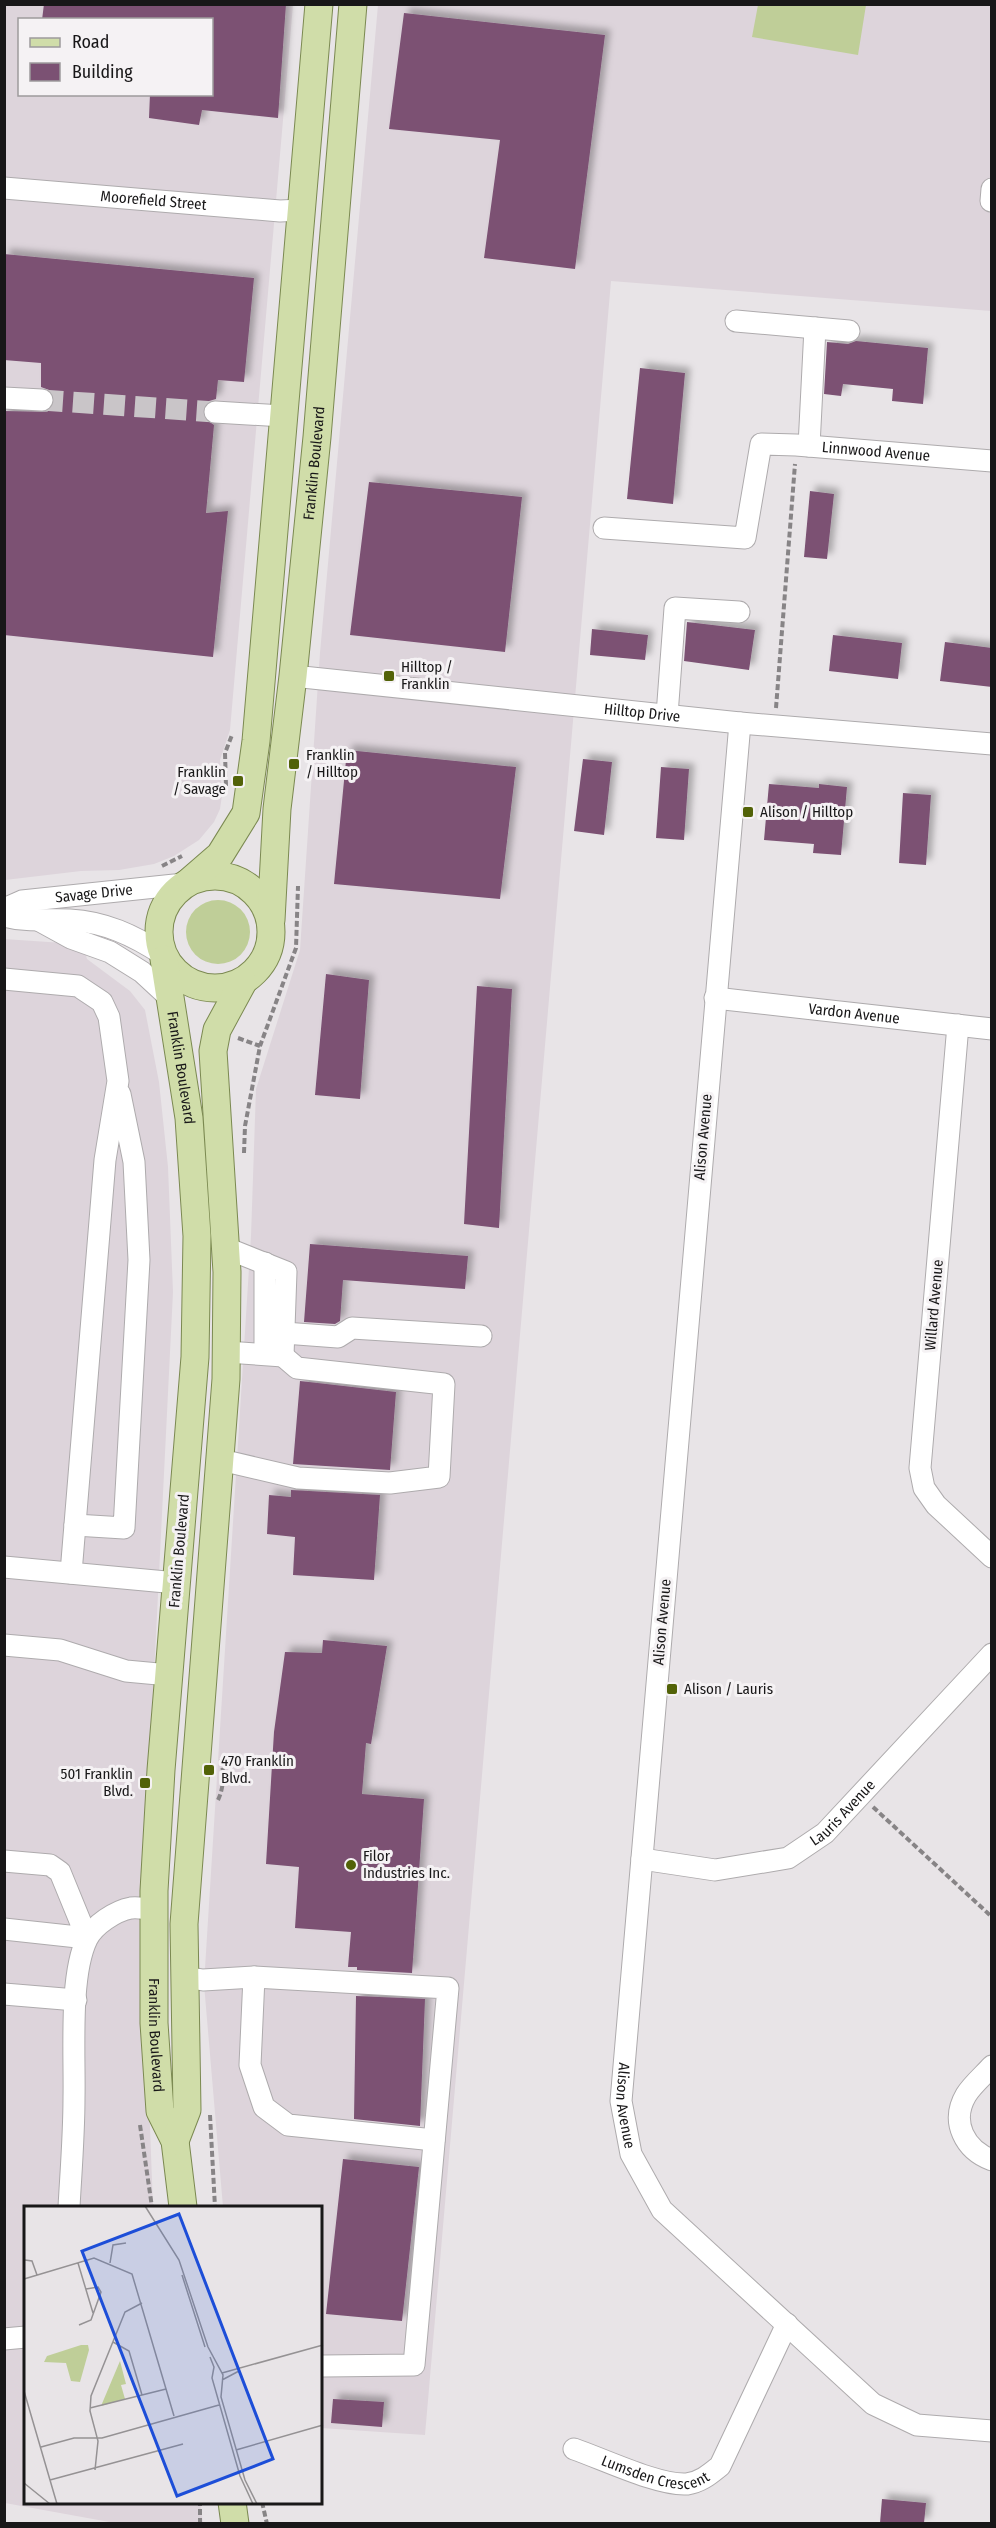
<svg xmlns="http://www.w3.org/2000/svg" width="996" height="2528" viewBox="0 0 996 2528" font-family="'Fira Sans Condensed',sans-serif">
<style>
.built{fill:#ddd4db;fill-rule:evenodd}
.green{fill:#bfce98}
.building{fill:#7b5173;filter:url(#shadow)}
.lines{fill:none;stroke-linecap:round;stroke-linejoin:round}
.minor-tunnel{stroke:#c9c5c8;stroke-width:21;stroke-dasharray:21 10;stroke-linecap:butt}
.minor-casing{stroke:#aeabad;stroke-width:23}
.major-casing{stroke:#7b8951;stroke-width:29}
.path{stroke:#878486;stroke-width:4;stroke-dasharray:6 3;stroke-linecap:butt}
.minor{stroke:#fff;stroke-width:21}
.major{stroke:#d0dda9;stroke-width:27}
.poi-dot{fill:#526208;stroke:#f5f2f4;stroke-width:2}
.labels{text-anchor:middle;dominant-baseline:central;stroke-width:6;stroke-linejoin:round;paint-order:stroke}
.street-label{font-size:15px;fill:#181718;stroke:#f5f2f4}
.poi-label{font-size:15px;fill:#181718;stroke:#f5f2f4;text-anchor:start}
.inset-road{fill:none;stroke:#959294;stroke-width:1.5}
.view{fill:#1d4ed8;fill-opacity:0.15;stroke:#1d4ed8;stroke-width:3}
.inset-edge{fill:none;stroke:#181718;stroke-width:3}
</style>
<defs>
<filter id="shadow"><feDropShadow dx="5.5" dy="-5.5" stdDeviation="3" flood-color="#0004"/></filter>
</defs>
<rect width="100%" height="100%" fill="#e8e4e7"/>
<path class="built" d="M4,5H293L230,730L220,760L222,795L220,809L214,822L199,840L174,856L154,864L119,870L81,871L5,880ZM20,20H212V94H20Z
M378,5H991V311L611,281L425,2435L321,2428V2207H223L204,1984L251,1236L256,1089L300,950L320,653Z
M4,939L63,943L84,949L87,959L130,991L145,1010L159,1082L168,1167L173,1292L142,1917L153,2207H26V2502L200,2503L203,2523H115L5,2503Z"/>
<path class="green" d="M758,5H866L858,55L752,37Z
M186 932a32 32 0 1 1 64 0a32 32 0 1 1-64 0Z"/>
<path class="building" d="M44,4H286L278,118L202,110L199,125L149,118L150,94H212V20H42Z
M404,13L605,35L575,269L484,258L500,140L389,129Z
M4,254L254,278L244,382L218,380L216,399L209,401L202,411L204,418L214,425L206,513L228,511L213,657L4,635V411L47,412L53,406L55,400L49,390L41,387V363L4,360Z
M856,341L928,348L923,404L892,401L893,389L843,384L841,396L824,394L827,342L848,344Z
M640,368L685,373L673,504L627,499Z
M369,482L522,497L505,652L350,635Z
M810,491L834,494L827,559L804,557Z
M687,622L755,630L749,670L684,661Z
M592,629L648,635L645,660L590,655Z
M833,635L902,643L898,679L829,671Z
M945,642L992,648V687L940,681Z
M347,750L516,767L500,899L334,884Z
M583,759L612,762L604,835L574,831Z
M661,767L689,769L684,840L656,838Z
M769,784L819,788V784L847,787L841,855L813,853L814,844L764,840Z
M903,793L931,795L926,865L899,863Z
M326,974L369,980L360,1099L315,1095Z
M477,986L512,989L499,1228L464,1224Z
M310,1244L468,1256L465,1289L343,1280L340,1321L335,1324L304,1322Z
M300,1381L396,1392L390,1470L293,1464Z
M291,1490L380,1495L374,1580L293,1575L295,1537L267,1534L269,1495L291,1497Z
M323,1640L387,1646L371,1744L366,1743L362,1794L424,1799L412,1973L357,1970V1967H348L351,1932L295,1928L299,1867L266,1864L274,1732L285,1652L322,1653Z
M356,1996L425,1999L420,2126L354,2119Z
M343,2159L419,2167L402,2321L326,2314Z
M333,2399L384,2402L382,2427L331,2423Z
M882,2499L926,2503L924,2523H880Z"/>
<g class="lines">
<path class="minor-tunnel" d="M42,400L215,412"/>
<defs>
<g id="minor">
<path id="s1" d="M4,188L280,211L301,210"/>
<path d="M991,201L992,189"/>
<path d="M736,321L849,331"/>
<path d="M4,398L42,400"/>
<path d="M215,412L283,416"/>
<path d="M809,446L815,328"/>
<path id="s2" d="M604,528L745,538L761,444L796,445L992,461"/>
<path id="s3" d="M293,676L740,723L992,744"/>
<path d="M667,715L675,608L739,612"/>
<path id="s4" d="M740,723L621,2101L631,2154L662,2210L873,2404L917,2425L992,2431"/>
<path id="s5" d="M4,909L22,901L184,884"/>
<path d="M4,916C27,922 48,919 70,920C105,922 133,935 162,954"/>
<path d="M40,921L71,938L110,952L142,972L169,997"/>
<path d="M4,979L78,986L102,1002L109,1017L118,1081L105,1160L71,1573"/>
<path id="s6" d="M715,998L992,1029"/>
<path d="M958,1025L920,1468L924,1488L936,1505L992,1557"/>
<path d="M226,1248L286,1272L283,1356L227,1352"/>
<path d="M284,1333L338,1337L352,1328L481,1336"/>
<path d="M265,1354V1263"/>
<path d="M221,1460L298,1478L390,1483L439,1477L444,1384L297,1368L283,1356"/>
<path d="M75,1525L124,1528L139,1260L134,1162L120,1094"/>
<path d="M4,1567L177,1583"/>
<path d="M4,1645L60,1650L126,1671L169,1675"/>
<path id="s7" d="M642,1859L715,1870L788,1858L825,1833L992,1654"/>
<path d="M4,1861L50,1865L60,1872L87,1938L4,1929"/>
<path d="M184,1977L203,1980L254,1977L448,1988L414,2365L323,2366"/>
<path d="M254,1977L250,2065L264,2107L288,2125L434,2140"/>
<path d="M4,1994L76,2000"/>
<path d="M992,2066C984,2075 972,2085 966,2095C950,2122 965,2150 992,2160"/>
<path d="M69,2207C71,2171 74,2134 74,2098C75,2055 69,1976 87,1939C94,1925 115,1911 131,1908C138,1907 146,1909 154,1909"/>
<path d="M4,2339L26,2337"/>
<path id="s8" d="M574,2449C603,2459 659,2486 687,2484C701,2482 710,2474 720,2466L787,2324"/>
</g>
<g id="major">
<circle cx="215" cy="932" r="56"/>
<path d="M190,881L220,855L246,813L256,741L319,4"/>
<path id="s9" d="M271,920L277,809L293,676L317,437L353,4"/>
<path id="s10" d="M164,959L189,1118L197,1236L195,1357L161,1770L154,1891V2023L160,2111L175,2141L183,2207"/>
<path d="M175,2141L187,2110L184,1924L226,1379L227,1272L213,1051L217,1030L243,982"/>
<path d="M232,2502L235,2524"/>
</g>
</defs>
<use href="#minor" class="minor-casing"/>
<use href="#major" class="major-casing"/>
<path class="path" d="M776,708L795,464
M226,786L225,753L232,735
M162,866L182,856
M238,1038L260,1046
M244,1153L245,1126L260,1046L296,948L298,886
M218,1800C224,1788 224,1772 221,1758
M873,1807L992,1917
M210,2115L215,2207
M140,2125L152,2207
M262,2502L267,2524
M200,2524V2502"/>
<use href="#minor" class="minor"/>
<use href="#major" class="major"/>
</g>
<g class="poi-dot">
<rect x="383" y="670" width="12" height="12" rx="3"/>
<rect x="288" y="758" width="12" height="12" rx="3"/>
<rect x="232" y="775" width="12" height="12" rx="3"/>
<rect x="742" y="806" width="12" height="12" rx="3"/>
<rect x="666" y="1683" width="12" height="12" rx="3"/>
<rect x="203" y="1764" width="12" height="12" rx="3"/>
<rect x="139" y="1777" width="12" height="12" rx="3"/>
<circle cx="351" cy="1865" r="6"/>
</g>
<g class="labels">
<g class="street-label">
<text stroke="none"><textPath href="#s1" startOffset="150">Moorefield Street</textPath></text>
<text stroke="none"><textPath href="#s2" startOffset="352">Linnwood Avenue</textPath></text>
<text stroke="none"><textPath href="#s9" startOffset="459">Franklin Boulevard</textPath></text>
<text stroke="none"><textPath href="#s3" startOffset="351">Hilltop Drive</textPath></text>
<text stroke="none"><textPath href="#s5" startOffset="92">Savage Drive</textPath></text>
<text stroke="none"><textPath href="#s6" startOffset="140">Vardon Avenue</textPath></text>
<text stroke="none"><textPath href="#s10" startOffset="110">Franklin Boulevard</textPath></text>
<text transform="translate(703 1137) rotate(-85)">Alison Avenue</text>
<text transform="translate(934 1305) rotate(-85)">Willard Avenue</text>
<text transform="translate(179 1551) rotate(-85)">Franklin Boulevard</text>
<text transform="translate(662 1622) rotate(-85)">Alison Avenue</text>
<text stroke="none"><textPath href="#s7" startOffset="219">Lauris Avenue</textPath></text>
<text stroke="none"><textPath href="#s10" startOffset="1080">Franklin Boulevard</textPath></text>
<text stroke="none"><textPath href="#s4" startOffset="1388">Alison Avenue</textPath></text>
<text stroke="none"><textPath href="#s8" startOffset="86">Lumsden Crescent</textPath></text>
</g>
<g class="poi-label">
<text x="401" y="667">Hilltop /<tspan x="401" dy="17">Franklin</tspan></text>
<text x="306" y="755">Franklin<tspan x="306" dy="17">/ Hilltop</tspan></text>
<text x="226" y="772" text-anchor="end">Franklin<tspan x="226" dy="17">/ Savage</tspan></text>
<text x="760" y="812">Alison / Hilltop</text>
<text x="684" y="1689">Alison / Lauris</text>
<text x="221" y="1761">470 Franklin<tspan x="221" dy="17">Blvd.</tspan></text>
<text x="133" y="1774" text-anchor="end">501 Franklin<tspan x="133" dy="17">Blvd.</tspan></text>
<text x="363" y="1856">Filor<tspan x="363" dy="17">Industries Inc.</tspan></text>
</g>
</g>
<g transform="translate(24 2206)">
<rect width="298" height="298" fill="#e8e4e7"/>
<path d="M57,139H64L65,144L56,176L47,175L42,157L20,156L23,150ZM96,155L102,178L97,179L101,193L77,200Z" fill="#bfce98"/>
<path class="inset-road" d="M121,0L155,54L184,141L199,169L197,191L221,274L233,298M1,54L8,55L13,69M54,57L69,107M86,57L89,39L102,37M158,69L181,141M0,73L70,52L108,68L150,210M55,119L67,114L77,86L74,81L62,83M89,136L105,145L118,189M186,151L190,161L188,172L216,270L229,298M198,167L299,139M198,174L215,165M0,185L33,298M66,202L142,183M17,241L50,232H78L195,199M212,244L299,219M71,264L74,235L66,205L67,190L101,106L118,97M26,274L159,238M0,277L26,298"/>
<path class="view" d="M155,8L249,253L153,290L58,45Z"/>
<rect width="298" height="298" class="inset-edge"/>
</g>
<rect width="996" height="2528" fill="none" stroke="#181718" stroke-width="12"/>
<rect x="18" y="18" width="195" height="78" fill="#f5f2f4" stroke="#9d9a9c" stroke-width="1.5"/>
<rect x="30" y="38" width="30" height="9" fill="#d0dda9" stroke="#9d9a9c" stroke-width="1.5"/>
<text x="72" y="48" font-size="18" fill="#181718">Road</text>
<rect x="30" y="63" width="30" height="18" fill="#7b5173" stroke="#9d9a9c" stroke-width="1.5"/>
<text x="72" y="78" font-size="18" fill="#181718">Building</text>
</svg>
